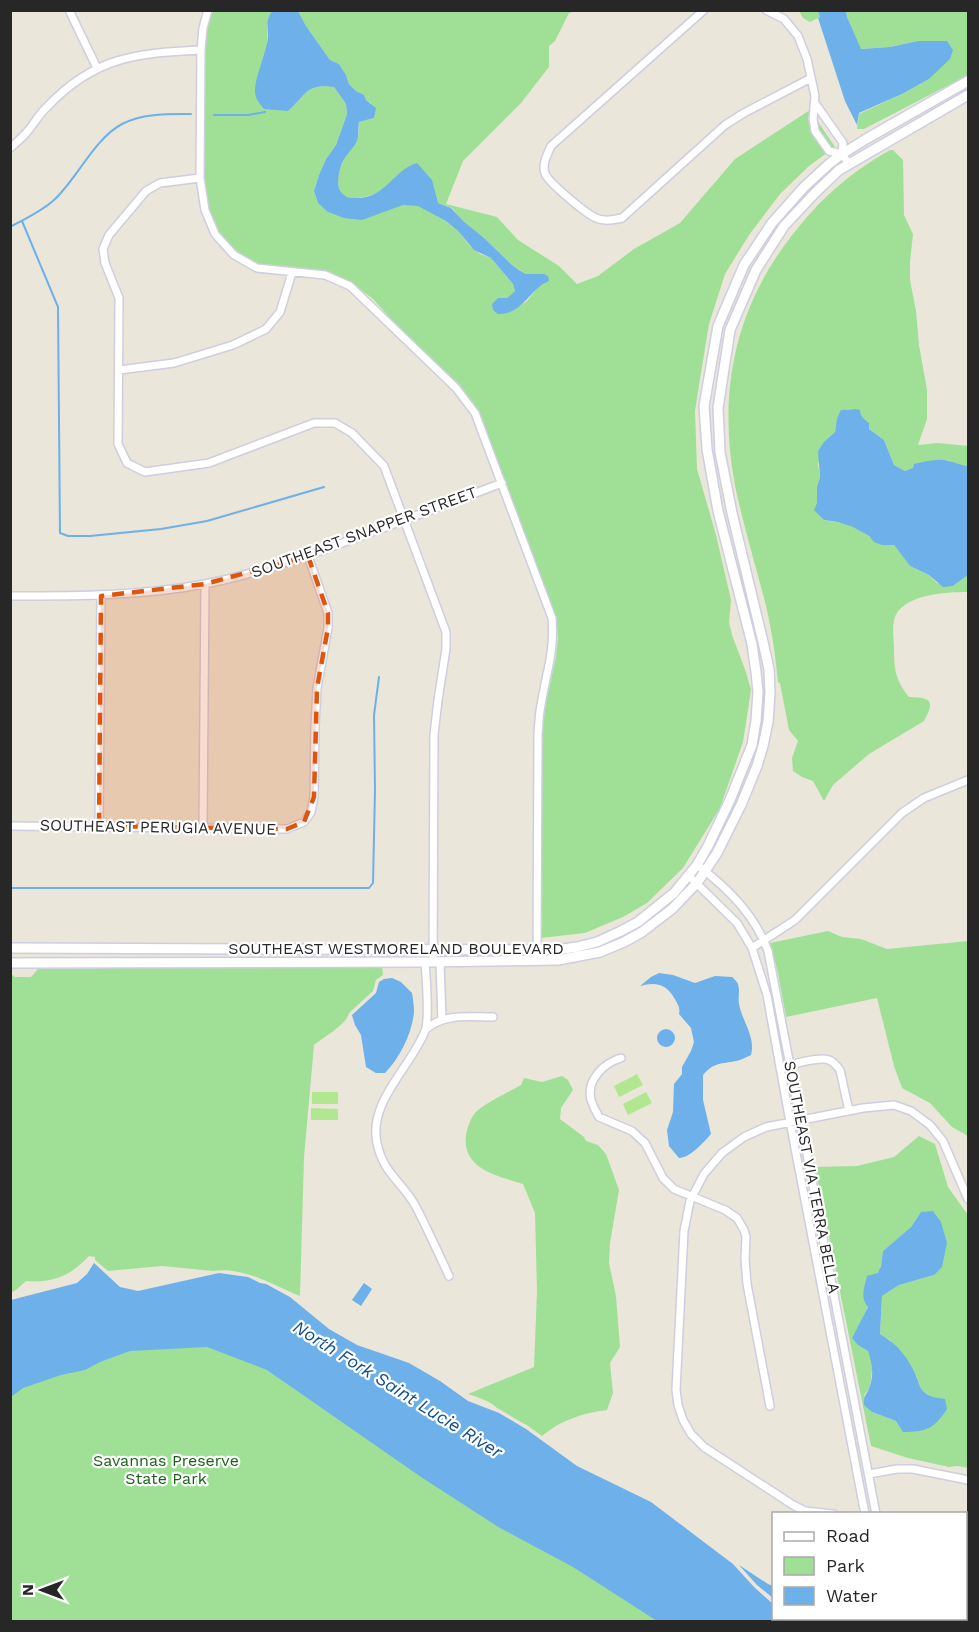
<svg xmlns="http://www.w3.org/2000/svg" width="979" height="1632" viewBox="0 0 979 1632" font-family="'Work Sans',sans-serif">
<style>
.green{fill:#a0e096;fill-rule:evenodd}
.pitch{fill:#b2e792}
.water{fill:#6db0ea}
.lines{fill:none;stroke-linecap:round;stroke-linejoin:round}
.stream{stroke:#6db0ea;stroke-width:2}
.street-casing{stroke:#cecee0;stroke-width:10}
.secondary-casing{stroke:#cecee0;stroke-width:12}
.street{stroke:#fff;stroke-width:7}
.secondary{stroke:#fff;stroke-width:9}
.marked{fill:#de560d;fill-opacity:0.2;stroke:#de560d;stroke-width:4.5;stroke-dasharray:12 8;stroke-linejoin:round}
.labels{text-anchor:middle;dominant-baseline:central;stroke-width:4.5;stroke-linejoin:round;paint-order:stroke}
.street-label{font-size:16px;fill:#272727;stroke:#fff}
.park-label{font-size:16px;fill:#1b611b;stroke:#fff}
.water-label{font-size:18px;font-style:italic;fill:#104c92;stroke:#fff}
</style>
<rect width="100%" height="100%" fill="#eae6d9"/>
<path class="green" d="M213,11H273C264,22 269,34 267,48C265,55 262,61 260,67L288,111C306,96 305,83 334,87L346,104L347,114L336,145L326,159L319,175L314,191L318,203L418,205L446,221L458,231L469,245L480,254L491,258L513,284L515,291L507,298H498L514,310L527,301L538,287L545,283L533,275L526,274L512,265L483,237L463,222L452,208L438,203L401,172C392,183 377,196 362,197C358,198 352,199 348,198C332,193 339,166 345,156C349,151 354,146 357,141C359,136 359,128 359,122L374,118L371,103L366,100L364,95L356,91L349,84L346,75L339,64L330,60L306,26L298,11H576L569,13L555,41L549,46V67L521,103L463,161L446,204L497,217L518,240L559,266L577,284L598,276L634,249L680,223L735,159L810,110L835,147L809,166L780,194L749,235L725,274L709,324L701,373L695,411L697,469L716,535L731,600L729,622L732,635L746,672L751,690L743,742L720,808L683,868L647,903L623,917L585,933L541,938L542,734L545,707L556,657L558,637L556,618L479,411L460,385L402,331L373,299L352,283L327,272L258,265L237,252L219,232L209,209L204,178L205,50L207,28Z
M799,11H818L820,17L810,22L803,18Z
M846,11H968V75L864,129H857L859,114L902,94L929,79L947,41H918L890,47L860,49L847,17Z
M890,150H893L903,160L904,215L913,234L910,262V280L916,311L919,345L927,390V419L918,445L938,443L968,446V466L959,465L947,460L905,471L894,465L884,440L869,429L860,413L855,409H847L837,418L835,432L830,437L818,464L820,477L817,487V503L819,514L824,520C833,522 843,522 851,526C868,533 875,545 894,545L910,566L929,575L937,583L953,586L968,575V592C947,592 900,594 894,620C892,629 894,640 894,649C894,670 896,681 909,697C930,698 936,699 924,721L869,754L833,785L824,801L813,781L802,777L793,771L792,758L798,741L789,730L780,683L778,682C775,650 770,618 761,587C753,557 744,526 737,495C716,396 733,307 797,229C823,196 854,170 890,150Z
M828,931L842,937L861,939L887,949L968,941V1136L952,1127L930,1103L902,1088L894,1066L877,998L786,1017L778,973L770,943Z
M382,966L383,975L376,980L373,991L349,1013C347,1024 324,1037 314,1045L304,1157L300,1296C273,1285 243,1266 213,1271L162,1266L108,1271L95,1260V1257L89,1256C70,1276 54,1283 26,1281L16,1290L11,1293V974L15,977H31L38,969Z
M562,1076L568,1080L573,1090L561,1108L560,1119L584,1137L586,1141L598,1145L606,1154L619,1190L610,1243L609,1263L616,1296L620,1347L610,1363L613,1393L607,1410C583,1413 561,1420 542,1436L528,1426L497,1408C492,1402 475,1396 468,1394L534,1367L537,1292L535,1213L523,1184C498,1176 462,1169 466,1136C467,1128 471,1116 477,1111C490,1100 507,1093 521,1085L524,1078L542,1082Z
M919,1136L935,1144L948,1187L968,1215V1468L958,1466L949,1467L908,1458L871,1446L815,1167L857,1166L894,1157ZM921,1212L934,1275L899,1285L882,1296L880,1334L890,1340L917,1377L920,1389L930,1396L896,1421L872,1412L864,1395L870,1388L873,1362L868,1351L852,1338C867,1312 880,1280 883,1251L911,1227Z
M232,1322L707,1622H11V1356Z
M966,1539L968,1540V1600L966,1601Z"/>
<path class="pitch" d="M637,1074L643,1085L619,1097L614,1086Z
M312,1092H338V1104H312Z
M646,1092L652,1103L628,1115L623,1104Z
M311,1108L338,1109V1120H311Z"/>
<path class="water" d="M273,10L298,11L306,26L330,60L339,64L346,75L349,84L356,91L364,95L366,100L376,108L374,118L359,122C358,128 359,136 357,141C352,151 343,156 340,169C338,178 336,189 344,195C348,199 353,198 358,198C387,197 393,170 417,163L432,180L438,203L451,208L464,222L483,237L512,265L519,270L526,274H544L548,276L549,281C529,289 524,314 498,314L493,310L492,304L498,298H507L515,291L513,284L491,258L474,250L458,231L446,221L418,206L403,205L362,220L344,218L328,212L318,203L314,191L319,175L326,159L336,145L347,114L346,104L334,87C305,83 306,96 288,111L264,109C262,106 257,101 256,97C251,84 267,53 268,37C268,25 265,21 273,10Z
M818,11H846L847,17L861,49L890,47L918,41H947L953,50L950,59L929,79L902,94L859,113L857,125L845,101L818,18L820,17Z
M855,409L860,410C860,416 865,420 869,423V429L884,440L894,465L905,471L913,468L914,464C924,462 934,459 944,460C952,461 959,465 968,466V575L953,586L943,587L929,575L910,566L894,545H882L874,542L869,536L853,527L838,522L824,520L814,510L817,503V487L820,477L818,451L824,442L835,432L837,418L841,410Z
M659,973L673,975L695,983L715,976L732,977C734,978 737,982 738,984C740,990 738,998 739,1004C742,1021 756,1037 751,1055C746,1057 741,1060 736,1061C721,1064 714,1062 703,1075V1100L711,1134C704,1142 690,1158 679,1158L669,1146L667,1130L673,1112L674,1084L682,1074V1067L691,1051L694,1042L691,1028L679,1014C680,1009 679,1006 676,1001C668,985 657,981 640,986L651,977Z
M392,978L401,982L412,993C413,999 414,1006 414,1012C412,1033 400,1058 385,1073H376L366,1067L361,1035L355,1025L352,1015L376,993L379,982L384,979Z
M657 1038a9 9 0 1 1 18 0a9 9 0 1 1-18 0Z
M933,1211L941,1222L947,1243L942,1267L934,1275L899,1285L882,1296L880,1334C898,1344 909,1359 917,1378C919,1383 919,1387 923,1391C929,1397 937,1398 945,1399L947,1409C934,1429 926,1432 903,1432L896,1421L872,1412L864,1405C864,1392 867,1396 870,1386C874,1374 872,1362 868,1351L858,1345L852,1338L868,1307C860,1298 864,1288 867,1276L878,1273L881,1266L883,1251L911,1227L921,1212Z
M94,1263L120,1287L138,1291L219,1273L248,1277L260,1283L266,1284L290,1297L329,1329L357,1345L409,1363L440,1381L468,1401L499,1413L526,1429L577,1466L651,1502L733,1564L754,1587L773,1604L774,1618L797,1619L801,1621H657L573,1567L500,1528L421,1477L267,1370L207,1347L130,1351L100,1362L85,1370L61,1375L23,1388L11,1397V1300L77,1283L87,1274Z
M364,1283L372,1289L361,1306L352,1300Z
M739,1565L768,1584L773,1586V1598L757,1585Z
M968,1600V1619L955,1621L856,1622L850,1619L966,1618V1601Z"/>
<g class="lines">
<path class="stream" d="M214,115H248L265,112
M22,221L58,307L60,533L68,536H90L161,529L207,521L324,487
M10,227C25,219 42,211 54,200C77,179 94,139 122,124C143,113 168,114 191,114
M10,888H369L373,883L375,790L374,715L379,677"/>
<defs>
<path id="street" d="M69,10L97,68
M208,10L203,28L201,50L200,178L205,210L215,234L234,255L257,268L325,275L350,286L456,388L475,413L552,618C555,652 546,673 541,705C539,714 539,724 538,734L537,961
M704,10L551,146C547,155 542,164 545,173C547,182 586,213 594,217C603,222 613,220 622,218L725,125L744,113L811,78
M766,10L784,19L798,36L807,59L815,96L813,119L815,131L829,151L842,154
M815,103L843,143L842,154L849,164
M10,148C16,143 22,138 27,132C34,124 39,114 47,107C94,57 136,53 201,50
M200,178L160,183L146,191L109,235L103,249L105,263L119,298L118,444L127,463L145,472L209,463L314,423H335L352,433L384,466L446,632V649L438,700L434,735L433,962
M119,370L174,363L233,345L266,329L280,312L292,273
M10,596C76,596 141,596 205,584C256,574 305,557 353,539C403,521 452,502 502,483
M10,826L287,829L304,822L311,812L314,797L315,726L317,688L328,628V613L308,556
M99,826L101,596
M203,827L205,584
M697,865C727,887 755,915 768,951L876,1514
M689,876L737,923L752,948L767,995L790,1122L865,1514
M752,948L795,920L902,813L924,798L968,780
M425,962C426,977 430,1019 425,1031C411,1067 368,1102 377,1143C383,1173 401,1181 415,1205C427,1228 438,1252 449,1276
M440,962L442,1020
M426,1029C445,1013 469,1017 493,1017
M621,1058C604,1063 586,1080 591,1100C593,1106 596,1112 599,1117L632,1131L645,1143L663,1178L674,1189L725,1210L737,1218L744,1230L746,1237L745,1259L747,1284L770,1406
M780,1068C791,1065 818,1056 829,1060C834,1062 837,1066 840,1070L849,1111
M869,1474L897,1469H913L968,1480
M833,1514L805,1511L793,1505L704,1447L691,1434L683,1420L678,1405L676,1390L684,1231L690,1201L704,1174L722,1153L744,1137L766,1127L863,1108L894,1105L911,1111L930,1125L943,1141L968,1199
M896,1618L898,1622"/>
<path id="secondary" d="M10,948L556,950L577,947L597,942L619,932L638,922L674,893L697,865L708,846L730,800L752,745L756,721L758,692L756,672L752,644L718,511L707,449L704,406L718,326L744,265L772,223L804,187L829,164L842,154L866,139L968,81
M10,963L425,962L558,960L600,952L624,942L642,932L672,909L697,883L717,853L741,805L757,766L763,746L768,722L770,693L769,669L763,642L732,513L720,452L718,408L730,330L756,270L784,226L815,193L839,170L968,95"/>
</defs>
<use href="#street" class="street-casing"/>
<use href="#secondary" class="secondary-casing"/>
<use href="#street" class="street"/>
<use href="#secondary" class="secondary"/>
</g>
<path class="marked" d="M308,556L328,613V628L317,688L314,797L304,822L287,829L99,826L101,596L205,584Z"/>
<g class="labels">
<g class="street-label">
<text transform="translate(364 532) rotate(-20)">SOUTHEAST SNAPPER STREET</text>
<text transform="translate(158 827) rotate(1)">SOUTHEAST PERUGIA AVENUE</text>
<text x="396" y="948">SOUTHEAST WESTMORELAND BOULEVARD</text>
<text transform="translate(812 1177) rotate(79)">SOUTHEAST VIA TERRA BELLA</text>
</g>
<g class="park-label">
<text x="166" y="1460">Savannas Preserve<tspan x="166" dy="18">State Park</tspan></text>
</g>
<g class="water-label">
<text transform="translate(398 1389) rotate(32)">North Fork Saint Lucie River</text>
</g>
</g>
<rect width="979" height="1632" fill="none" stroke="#272727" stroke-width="24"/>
<rect x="772" y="1512" width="195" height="108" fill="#ffffff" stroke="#a9a9a9" stroke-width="1.5"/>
<rect x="784" y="1532" width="30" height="9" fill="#ffffff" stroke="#a9a9a9" stroke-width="1.5"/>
<text x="826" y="1542" font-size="18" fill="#272727">Road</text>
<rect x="784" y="1557" width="30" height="18" fill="#a0e096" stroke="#a9a9a9" stroke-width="1.5"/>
<text x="826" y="1572" font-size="18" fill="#272727">Park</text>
<rect x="784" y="1587" width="30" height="18" fill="#6db0ea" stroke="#a9a9a9" stroke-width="1.5"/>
<text x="826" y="1602" font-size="18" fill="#272727">Water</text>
<g transform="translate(42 1590) rotate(270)" stroke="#ffffff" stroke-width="4.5" paint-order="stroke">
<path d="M0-4.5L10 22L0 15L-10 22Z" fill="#272727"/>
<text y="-9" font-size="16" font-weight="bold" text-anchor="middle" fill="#272727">N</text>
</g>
</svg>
